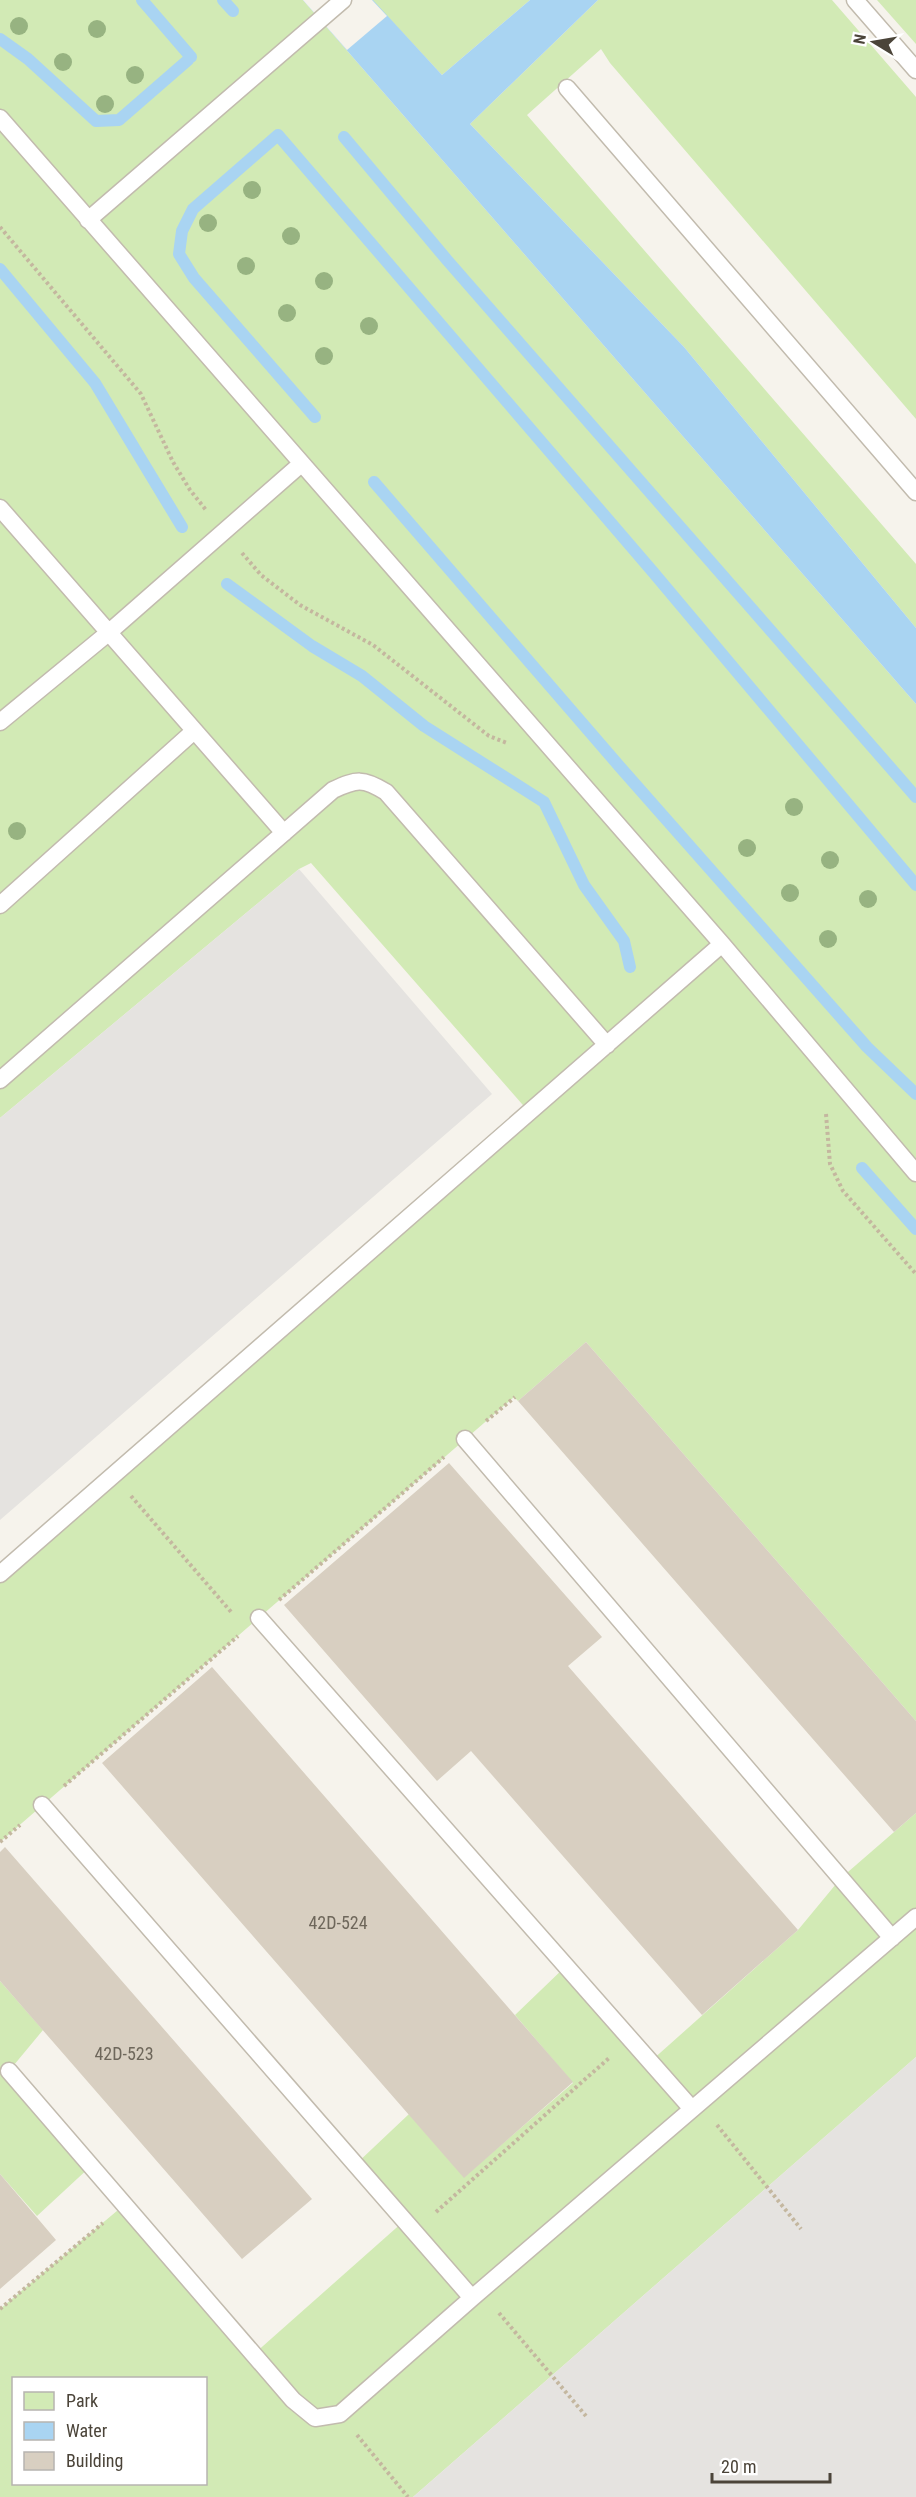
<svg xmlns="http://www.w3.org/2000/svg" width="916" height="2497" viewBox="0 0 916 2497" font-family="'Roboto Condensed',sans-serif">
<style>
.green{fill:#d2eab5;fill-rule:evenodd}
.parking{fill:#e5e3e0}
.water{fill:#a9d4f2}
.pier{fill:#f6f3ec}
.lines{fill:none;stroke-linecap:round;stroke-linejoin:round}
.stream{stroke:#a9d4f2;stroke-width:12}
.building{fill:#d8cfc1}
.lane-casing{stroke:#c2bbae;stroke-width:19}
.path{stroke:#c4b79f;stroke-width:4;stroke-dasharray:3 3;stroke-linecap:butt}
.lane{stroke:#fff;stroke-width:16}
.tree{fill:#97b381}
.labels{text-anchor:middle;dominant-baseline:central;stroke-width:4.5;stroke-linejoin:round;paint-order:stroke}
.number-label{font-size:18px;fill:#6e675b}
</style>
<rect width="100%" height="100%" fill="#f6f3ec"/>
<path class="green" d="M0,0H303L916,704V1721L586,1342L518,1401L514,1397L0,1842V1574L529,1112L311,863L299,869L0,1118Z
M337,0H530L442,75L387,16Z
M598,0H832L916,97V419L610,63L601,49L527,115L916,564V628L684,347L470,124Z
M877,0H916V44Z
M916,1813V2057L413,2497H0V2309L124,2205L254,2354L404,2221L355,2165L409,2114L464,2177L573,2083L515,2015L566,1966L651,2061L798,1930L841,1878ZM14,2378H206V2484H14Z
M0,1981L43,2030L9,2071L91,2166L37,2216L0,2174Z"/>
<path class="parking" d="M299,869L492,1094L0,1520V1118Z
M916,2057V2497H413Z"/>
<path class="water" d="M303,0H373L442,75L530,0H598L470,124L684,347L916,628V704Z"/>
<path class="pier" d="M303,0H372L387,16L347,50Z"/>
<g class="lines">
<path class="stream" d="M142,0L191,57
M223,0L233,11
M0,39L28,59L96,121L119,120L188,60
M344,137L447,260L916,797
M0,269L95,383L182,527
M315,417L194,278L179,254L182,231L193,209L278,135L653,572L916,885
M374,482L620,767L867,1047L916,1094
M227,584L312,646L362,676L424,726L544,802L584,885L624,941L630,967
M862,1168L916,1229"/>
</g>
<path class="building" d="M586,1342L916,1721V1813L894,1832L518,1401Z
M449,1463L602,1637L568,1666L798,1930L702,2015L471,1751L437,1781L284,1605Z
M212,1667L573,2082L464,2178L102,1763Z
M5,1847L312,2199L242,2259L0,1981V1852Z
M0,2174L56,2240L0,2289Z"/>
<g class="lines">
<defs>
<path id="lane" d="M855,0L916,70
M567,88L916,492
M0,118L722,944L916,1173
M88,220L343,0
M0,508L284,833
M0,722L107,634L301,464
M0,905L194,731
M0,1080L333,790C357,779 363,778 386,792L607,1045
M465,1439L892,1938
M0,1574L722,944
M259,1618L692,2109
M42,1805L472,2298
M9,2071L293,2400L315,2418L340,2414L472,2298L916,1917"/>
</defs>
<use href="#lane" class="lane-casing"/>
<path class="path" d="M0,227L141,394L173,462L190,490L206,510
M242,553L261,575L300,605L373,645L489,736L507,743
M826,1114L830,1164L843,1191L916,1274
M486,1421L515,1397
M131,1496L232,1613
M279,1600L444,1457
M64,1786L238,1636
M0,1842L20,1825
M717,2125L801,2229
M436,2212L609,2058
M0,2309L103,2223
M499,2313L586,2416
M357,2435L408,2497"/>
<use href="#lane" class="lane"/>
</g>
<g class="tree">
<circle cx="19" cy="26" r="9"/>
<circle cx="97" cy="29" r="9"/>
<circle cx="63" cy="62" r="9"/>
<circle cx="135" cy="75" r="9"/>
<circle cx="105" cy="104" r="9"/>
<circle cx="252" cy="190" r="9"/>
<circle cx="208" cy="223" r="9"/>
<circle cx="291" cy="236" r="9"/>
<circle cx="246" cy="266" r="9"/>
<circle cx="324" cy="281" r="9"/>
<circle cx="287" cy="313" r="9"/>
<circle cx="369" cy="326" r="9"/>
<circle cx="324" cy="356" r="9"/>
<circle cx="794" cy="807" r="9"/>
<circle cx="17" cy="831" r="9"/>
<circle cx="747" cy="848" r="9"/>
<circle cx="830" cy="860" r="9"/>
<circle cx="790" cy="893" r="9"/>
<circle cx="868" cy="899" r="9"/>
<circle cx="828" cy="939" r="9"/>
</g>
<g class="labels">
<g class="number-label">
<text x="338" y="1922">42D-524</text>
<text x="124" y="2053">42D-523</text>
</g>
</g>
<rect x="12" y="2377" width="195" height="108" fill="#ffffff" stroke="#b7b4b0" stroke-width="1.5"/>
<rect x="24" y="2392" width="30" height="18" fill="#d2eab5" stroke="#b7b4b0" stroke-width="1.5"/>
<text x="66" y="2407" font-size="18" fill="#4b4439">Park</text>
<rect x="24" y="2422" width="30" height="18" fill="#a9d4f2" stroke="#b7b4b0" stroke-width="1.5"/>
<text x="66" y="2437" font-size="18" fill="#4b4439">Water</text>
<rect x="24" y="2452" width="30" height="18" fill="#d8cfc1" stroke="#b7b4b0" stroke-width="1.5"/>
<text x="66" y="2467" font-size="18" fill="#4b4439">Building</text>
<g transform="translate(874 42) rotate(281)" stroke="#ffffff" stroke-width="4.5" paint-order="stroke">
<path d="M0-4.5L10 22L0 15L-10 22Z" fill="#4b4439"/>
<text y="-9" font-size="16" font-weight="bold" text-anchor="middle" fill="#4b4439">N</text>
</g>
<path d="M712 2473v9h118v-9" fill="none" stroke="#4b4439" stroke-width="3"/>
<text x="721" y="2473" font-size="18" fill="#4b4439" stroke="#ffffff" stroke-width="4.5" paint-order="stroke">20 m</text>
</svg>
